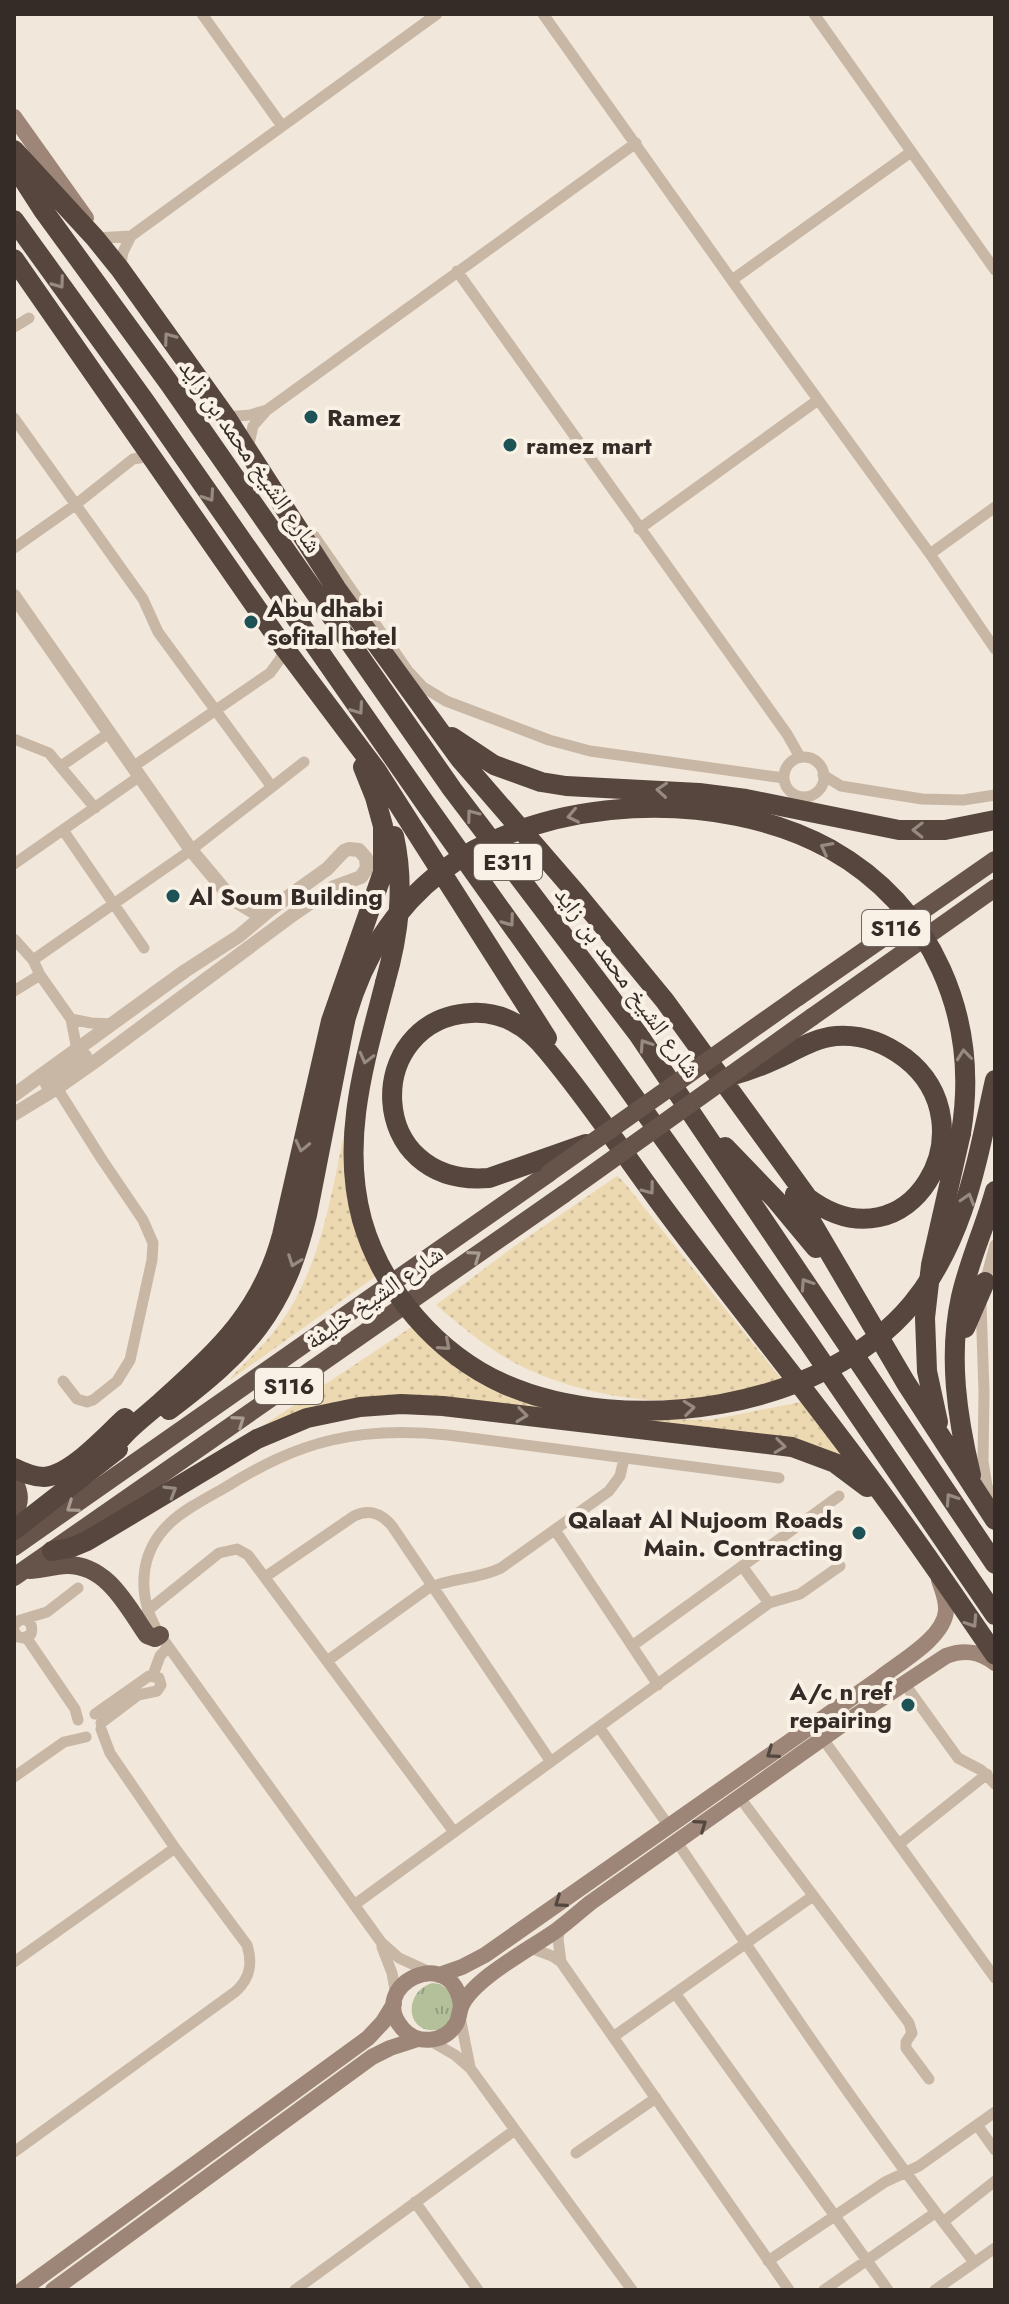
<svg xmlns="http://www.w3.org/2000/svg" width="1009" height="2304" viewBox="0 0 1009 2304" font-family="Jost,'Noto Naskh Arabic',sans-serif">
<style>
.grass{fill:url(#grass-tufts)}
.sand{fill:url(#sand-dots)}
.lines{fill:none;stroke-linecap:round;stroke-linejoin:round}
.minor{stroke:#c9b7a6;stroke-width:11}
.tertiary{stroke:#c9b7a6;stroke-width:14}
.secondary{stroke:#9d8678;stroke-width:16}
.trunk{stroke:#66544b;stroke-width:18}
.motorway{stroke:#56463e;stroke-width:20}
.trunk-bridge{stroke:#66544b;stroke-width:18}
.motorway-bridge{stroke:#56463e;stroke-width:20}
.oneway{stroke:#978a81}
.oneway2{stroke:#a89b91}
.oneway3{stroke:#54473f}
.poi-dot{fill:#1d5256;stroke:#f9f1e6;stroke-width:3}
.labels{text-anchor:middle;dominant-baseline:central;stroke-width:8;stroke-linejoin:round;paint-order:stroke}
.shield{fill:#f9f1e6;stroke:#706760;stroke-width:2}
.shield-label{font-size:22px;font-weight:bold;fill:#352c27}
.poi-label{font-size:24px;font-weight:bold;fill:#352c27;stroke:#f9f1e6;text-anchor:start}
.street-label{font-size:24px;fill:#352c27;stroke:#f9f1e6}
</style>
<defs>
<pattern id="grass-tufts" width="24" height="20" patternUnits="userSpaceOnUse" patternTransform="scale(2)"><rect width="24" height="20" fill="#b3c09a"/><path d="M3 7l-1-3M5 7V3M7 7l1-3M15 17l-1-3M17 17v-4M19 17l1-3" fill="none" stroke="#929c7e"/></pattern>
<pattern id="sand-dots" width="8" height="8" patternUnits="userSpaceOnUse" patternTransform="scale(2)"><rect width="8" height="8" fill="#edd9b1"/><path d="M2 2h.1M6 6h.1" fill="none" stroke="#ccba98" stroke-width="1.8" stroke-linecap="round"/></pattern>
</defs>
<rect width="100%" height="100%" fill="#f1e7da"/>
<path class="grass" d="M432,1983L440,1984L455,1995L452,2023C447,2025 440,2030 435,2030C406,2033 403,1992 432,1983Z"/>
<path class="sand" d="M347,1119L379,1274L230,1380L231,1377C247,1361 263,1346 277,1328C322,1268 332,1190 347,1119Z
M617,1176L623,1181L782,1380C763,1385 743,1392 723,1396C658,1409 574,1394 515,1363C487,1348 461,1326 436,1305L512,1248Z
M413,1326L450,1360L624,1418L710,1420L801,1402L849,1461L457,1402L258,1429Z"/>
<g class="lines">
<path class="minor" d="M202,14L282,126
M543,14L748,303L930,554L995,649
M814,14L995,270
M95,238L131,236L437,14
M120,269L123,252L131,236
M457,271L787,734L800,757
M732,280L911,152
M14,327L29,318
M226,417L250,415L267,410
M14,418L143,599L158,632L272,787
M248,448L253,426L267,410L636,143
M639,529L818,400
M314,536L408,671L423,687L446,701L549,740L590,751L784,778
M14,548L75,505L133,459L151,456
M930,554L995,507
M14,739L49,753L95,808
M784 777a20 20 0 1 1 40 0a20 20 0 1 1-40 0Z
M61,766L109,733
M134,766L270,673L281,658L283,646
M823,775L841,786L922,799L963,800L995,795
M63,830L144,948
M14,864L140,776
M14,939L33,960L40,975L71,1019L77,1050
M33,960L191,850L304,762
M14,991L40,975
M71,1019L91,1023L114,1024
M57,1088L101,1158L143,1220L153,1243L152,1260L130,1360L117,1381L93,1400L87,1402L77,1399L63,1381
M984,1286L995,1245
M981,1303L984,1392L983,1461L987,1486L995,1500
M555,1530L658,1685
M742,1566L769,1603
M265,1577L354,1516C369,1509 381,1513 392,1526L551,1762
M147,1611L219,1553L237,1549L248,1555L454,1832
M24,1619L47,1612L78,1588
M14,1626C21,1614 35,1620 31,1634L24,1638L18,1637L14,1631
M26,1637L75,1709L78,1720
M632,1646L839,1496
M327,1661L427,1589C450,1577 477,1580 501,1568L609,1491L620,1476L624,1459
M153,1675L160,1656L168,1647
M904,1683L958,1758L981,1770L995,1784
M95,1714L149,1676L159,1678L161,1685L157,1691L138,1695L101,1723
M599,1727L668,1825
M823,1739L995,1978
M14,1777L64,1742L86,1737
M740,1798L909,2023L912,2033L906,2042V2048L929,2079
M677,1842C773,1984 868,2127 974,2262
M899,1844L987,1774
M354,1905L769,1603L800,1594L840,1566
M560,1928L558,1939L561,1962
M382,1947L392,1973L396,1995
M531,1948L552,1956L561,1962L789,2290
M14,1962L175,1848
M432,1973L399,1958L381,1942L160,1635C137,1599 137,1554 170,1523C186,1508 207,1498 226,1487C260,1466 293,1449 332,1440C370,1431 409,1431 448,1435L779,1478
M675,1993L888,2290
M460,2017L470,2067
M613,2037L813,1896
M429,2040L455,2055L470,2068L632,2290
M977,2125L995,2150
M14,2152L235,1992C250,1979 253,1964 247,1945L175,1848L110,1753L101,1729
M576,2153L656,2098
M415,2202L478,2290
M943,2222L995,2181
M768,2261L885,2182L919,2166L995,2112
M295,2290L515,2130
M824,2290L935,2213
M935,2290L995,2248"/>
<path class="tertiary" d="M14,596L191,850L232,899L252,911L271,909
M47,1084L85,1056
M14,1095L185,971L239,936L271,909L327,869L344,851L349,849L359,850L366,858L367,868L361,877L334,887L294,914L97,1060L57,1088L14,1114"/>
<path class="secondary" d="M14,117L86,218
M439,1975L462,1967L485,1955L880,1678C900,1662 944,1638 946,1611C947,1600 942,1590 939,1580
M461,2006C453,1941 364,1986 403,2029C417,2045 444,2043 456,2024C459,2019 459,2013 461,2007C472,1979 532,1948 557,1930C568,1922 579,1912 590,1903L846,1722L946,1656C964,1649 979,1651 995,1663
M22,2290L368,2038L383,2022L394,2004
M53,2290L372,2057L390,2048L418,2039"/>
<path class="trunk" d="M798,997L995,860
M812,1017L995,888
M14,1481C20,1493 21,1502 14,1513
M14,1547L549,1173
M29,1570C41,1569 54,1566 66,1565C107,1564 127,1606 147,1635L155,1638L160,1635
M14,1577L564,1194"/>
<path class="motorway" d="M14,150L95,238L120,269L226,417L336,588L460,759L577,894L665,1001L808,1198C909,1273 993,1126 905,1058C885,1043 861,1034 836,1036C815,1038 798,1049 779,1058C764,1065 749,1071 733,1075
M14,165L43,210L169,383L452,789L638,1034L995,1564
M14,220L144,400L427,806L807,1340L995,1615
M14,259L283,646L377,771L547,1038
M452,737L494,765L541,782L566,786L699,793L746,799L899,830H945L995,820
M385,983C399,934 405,886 394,836
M586,1144L489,1178C364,1188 362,1019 471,1013C503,1011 529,1028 548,1052C596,1109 636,1173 682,1232C751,1323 824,1413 891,1506C927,1555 961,1605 995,1655
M725,1147L776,1200L816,1248
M795,1194L906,1383L995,1520
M965,1328L985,1282
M169,1410C247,1351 284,1312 307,1215L345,1021
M938,1422L927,1371L925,1318L931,1265L961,1133
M109,1456C120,1434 142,1419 160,1403C218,1350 261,1313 282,1235L331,1021L383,872V826L375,797L363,767
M14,1468C24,1473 33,1477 44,1477C71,1475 105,1436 125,1418
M971,1475C957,1417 948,1356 961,1297C969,1261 985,1227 995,1191
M14,1530L118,1449
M52,1551L70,1548L87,1541L257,1439L307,1418L360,1407L401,1404L443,1406L792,1447L835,1463L867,1487"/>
<path class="trunk-bridge" d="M549,1173L798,997
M564,1194L812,1017"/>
<path class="motorway-bridge" d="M385,983C365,1061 340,1139 362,1220C382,1290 437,1354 504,1384C626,1438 824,1410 912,1304C965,1239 977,1160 995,1080
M345,1021C361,961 393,909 442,871C543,794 720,788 830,849C933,907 980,1018 961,1133"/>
</g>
<defs><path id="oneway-chevron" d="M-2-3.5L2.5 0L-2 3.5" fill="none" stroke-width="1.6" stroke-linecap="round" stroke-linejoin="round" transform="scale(2)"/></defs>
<g class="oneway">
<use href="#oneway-chevron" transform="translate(59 283) rotate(54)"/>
<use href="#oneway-chevron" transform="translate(169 338) rotate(-126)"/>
<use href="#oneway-chevron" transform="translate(209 496) rotate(56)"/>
<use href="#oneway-chevron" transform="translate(358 709) rotate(55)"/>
<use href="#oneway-chevron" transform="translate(662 790) rotate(-176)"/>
<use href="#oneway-chevron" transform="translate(472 815) rotate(-127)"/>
<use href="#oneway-chevron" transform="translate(573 816) rotate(168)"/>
<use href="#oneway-chevron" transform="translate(918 830) rotate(-179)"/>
<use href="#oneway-chevron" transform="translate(826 848) rotate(-152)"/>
<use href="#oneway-chevron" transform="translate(509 921) rotate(54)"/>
<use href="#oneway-chevron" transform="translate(645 1045) rotate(-124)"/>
<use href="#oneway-chevron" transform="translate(964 1055) rotate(-96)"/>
<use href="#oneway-chevron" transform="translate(366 1058) rotate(104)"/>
<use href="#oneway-chevron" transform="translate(302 1146) rotate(103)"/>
<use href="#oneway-chevron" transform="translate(649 1189) rotate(53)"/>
<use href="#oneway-chevron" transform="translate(968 1199) rotate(-73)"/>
<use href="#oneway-chevron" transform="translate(294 1261) rotate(110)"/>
<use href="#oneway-chevron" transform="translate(806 1284) rotate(-124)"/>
<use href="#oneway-chevron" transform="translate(445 1345) rotate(41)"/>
<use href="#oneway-chevron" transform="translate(689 1408) rotate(-6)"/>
<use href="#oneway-chevron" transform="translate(522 1415) rotate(7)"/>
<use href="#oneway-chevron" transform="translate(780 1446) rotate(7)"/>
<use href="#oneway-chevron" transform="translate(171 1491) rotate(-31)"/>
<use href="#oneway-chevron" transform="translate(951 1499) rotate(-124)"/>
<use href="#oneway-chevron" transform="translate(972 1622) rotate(56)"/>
</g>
<g class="oneway2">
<use href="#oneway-chevron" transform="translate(475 1256) rotate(-35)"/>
<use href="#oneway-chevron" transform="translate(239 1421) rotate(-35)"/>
<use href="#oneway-chevron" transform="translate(72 1507) rotate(145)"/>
</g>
<g class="oneway3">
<use href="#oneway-chevron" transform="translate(772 1753) rotate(145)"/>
<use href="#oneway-chevron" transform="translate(701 1825) rotate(-35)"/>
<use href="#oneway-chevron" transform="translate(560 1902) rotate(145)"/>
</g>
<g class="poi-dot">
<circle cx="311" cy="417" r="8"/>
<circle cx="510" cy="445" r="8"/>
<circle cx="251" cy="622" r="8"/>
<circle cx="173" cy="896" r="8"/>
<circle cx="859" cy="1533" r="8"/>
<circle cx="908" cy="1705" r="8"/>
</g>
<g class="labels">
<g class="shield">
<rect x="474" y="844" width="68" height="36" rx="6"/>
<rect x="862" y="910" width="68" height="36" rx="6"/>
<rect x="255" y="1368" width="68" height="36" rx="6"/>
</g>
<g class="shield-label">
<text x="508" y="862">E311</text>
<text x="896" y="928">S116</text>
<text x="289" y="1386">S116</text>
</g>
<g class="poi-label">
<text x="327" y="417">Ramez</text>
<text x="526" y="445">ramez mart</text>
<text x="267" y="608">Abu dhabi<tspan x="267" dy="28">sofital hotel</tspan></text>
<text x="189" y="896">Al Soum Building</text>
<text x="843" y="1519" text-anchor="end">Qalaat Al Nujoom Roads<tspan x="843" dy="28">Main. Contracting</tspan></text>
<text x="892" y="1691" text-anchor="end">A/c n ref<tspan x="892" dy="28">repairing</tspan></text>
</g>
<g class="street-label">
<text transform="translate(251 456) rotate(55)">شارع الشيخ محمد بن زايد</text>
<text transform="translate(628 982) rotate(54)">شارع الشيخ محمد بن زايد</text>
<text transform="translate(374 1297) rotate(-35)">شارع الشيخ خليفة</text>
</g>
</g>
<rect width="1009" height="2304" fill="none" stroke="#352c27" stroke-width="32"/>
</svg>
